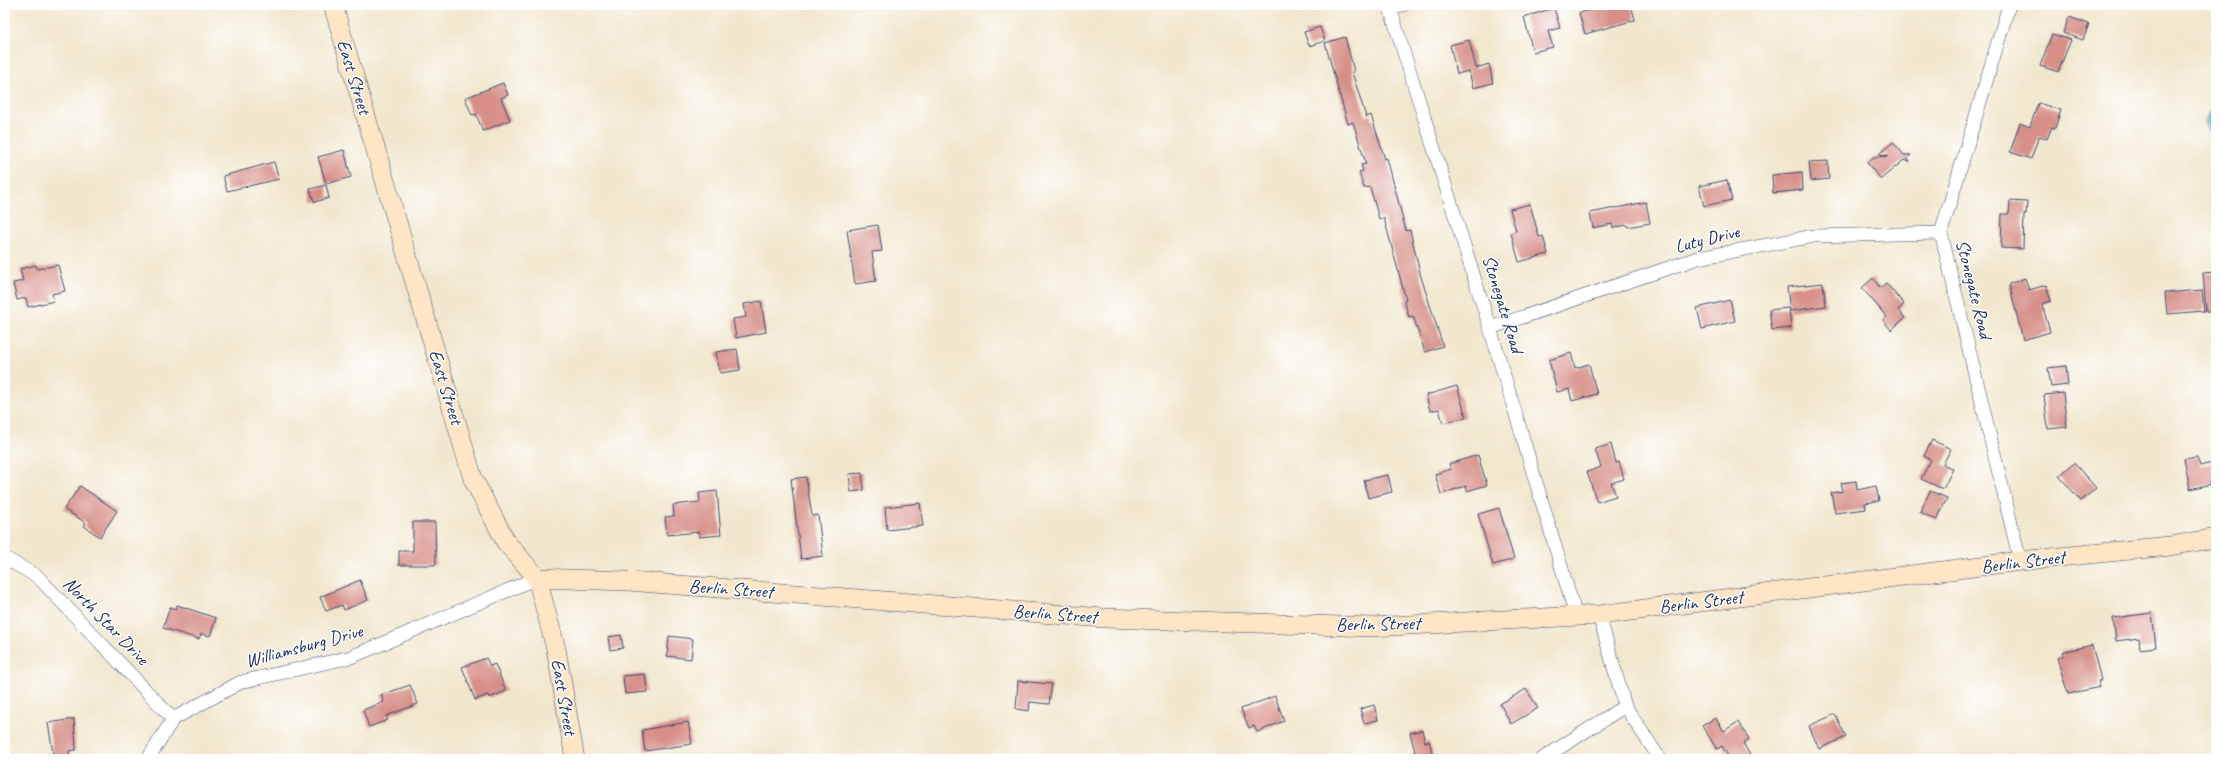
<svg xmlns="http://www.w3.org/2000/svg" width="2221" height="764" viewBox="0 0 2221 764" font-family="Caveat,sans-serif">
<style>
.water{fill:#41aac0;stroke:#2e6c8f}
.building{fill:#d78f88}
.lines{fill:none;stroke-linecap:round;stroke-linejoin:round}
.street-casing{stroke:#3b4b6f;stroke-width:14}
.secondary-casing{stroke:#3b4b6f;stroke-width:20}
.street{stroke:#fff;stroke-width:13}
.secondary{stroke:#fee5c5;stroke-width:19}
.labels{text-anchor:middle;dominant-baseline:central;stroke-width:3;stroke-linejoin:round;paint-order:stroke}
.street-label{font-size:19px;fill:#1b2f5e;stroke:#fff}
</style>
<rect width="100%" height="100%" fill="#fff"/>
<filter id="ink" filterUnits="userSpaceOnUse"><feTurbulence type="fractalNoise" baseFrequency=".025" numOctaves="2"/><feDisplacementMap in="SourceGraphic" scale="8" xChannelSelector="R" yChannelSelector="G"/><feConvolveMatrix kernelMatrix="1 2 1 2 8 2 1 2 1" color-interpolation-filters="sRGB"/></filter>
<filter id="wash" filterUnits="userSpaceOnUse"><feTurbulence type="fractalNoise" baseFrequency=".012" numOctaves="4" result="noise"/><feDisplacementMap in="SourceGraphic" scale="16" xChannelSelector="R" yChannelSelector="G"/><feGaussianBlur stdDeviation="0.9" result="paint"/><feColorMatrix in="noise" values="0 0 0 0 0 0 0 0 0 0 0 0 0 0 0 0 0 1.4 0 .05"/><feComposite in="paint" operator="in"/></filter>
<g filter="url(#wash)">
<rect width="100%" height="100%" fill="#f1e7ce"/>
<path class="water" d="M2216,97V145L2205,123Z"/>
<g id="blocks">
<path class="building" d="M1601,5H1631L1635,20L1585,34L1579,13L1601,7Z
M1554,8L1560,28L1548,31L1553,47L1533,52L1524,17Z
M2069,17L2089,24L2083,40L2063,33Z
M1320,27L1325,41L1309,46L1304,32Z
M2052,34L2071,40L2058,72L2040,66Z
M1345,37L1354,71L1352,72L1366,117L1371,115L1385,159L1387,158L1406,231L1410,230L1421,277L1443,346L1425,352L1413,316L1409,317L1404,301L1406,300L1384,218L1379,219L1370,187L1364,188L1359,172L1363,171L1361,165L1366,164L1353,122L1348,124L1325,43Z
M1469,40L1476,68L1489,64L1493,83L1473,88L1469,71L1457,74L1450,45Z
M503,83L508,95L501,98L510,120L483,131L476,114L472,115L465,98Z
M2038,103L2061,110L2055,128L2052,127L2047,139L2039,136L2031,159L2010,152L2020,123L2030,127Z
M1893,142L1904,155H1911L1907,158L1910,162L1904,160L1881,179L1867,163L1874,157L1889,156L1879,154Z
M344,150L351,177L326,184L318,157Z
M1828,161L1829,179L1811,181L1809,162Z
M274,162L279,179L227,191L223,176Z
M1802,172L1803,190L1773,193L1772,175Z
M1727,180L1732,200L1704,206L1699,186Z
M326,185L329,198L314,202L310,189Z
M2010,201L2027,202L2026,215L2024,214L2023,249L2001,248L2002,214H2009Z
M1646,202L1650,223L1628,227L1627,225L1613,228L1612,224L1593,228L1590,213Z
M1530,204L1539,237L1543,236L1548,254L1519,262L1511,233L1516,231L1510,209Z
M878,225L882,251L872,252L876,281L855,284L847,230Z
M36,265L37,269L58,265L65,291L52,294L54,301L28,307L26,298L17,300L13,283L23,281L20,269Z
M2216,272V312H2206L2203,273Z
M1873,278L1880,288L1886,283L1904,304L1898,310L1905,318L1891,330L1883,320L1887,317L1862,288Z
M2025,278L2029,290L2046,285L2051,301L2042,304L2050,332L2023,340L2009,284Z
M1823,283L1826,306L1790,311L1787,287Z
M2202,290L2204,311L2167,314L2165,293Z
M1730,300L1735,321L1702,329L1697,308Z
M761,301L766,332L736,338L733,319L746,317L744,304Z
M1789,308L1791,328L1772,330L1769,310Z
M737,349L740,370L720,373L716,352Z
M1571,353L1575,368L1589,364L1597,394L1572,401L1569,389L1557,392L1549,360Z
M2066,366L2068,385L2051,387L2048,368Z
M1457,386L1466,417L1443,423L1439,409L1430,411L1426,395Z
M2063,393L2067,427L2048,429L2044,395Z
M1932,440L1951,449L1943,464L1953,469L1943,489L1921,479L1931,460L1924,456Z
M1611,444L1616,463L1619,462L1624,479L1611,483L1616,496L1597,502L1587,472L1601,467L1595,449Z
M1478,455L1487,485L1467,491L1466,486L1441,494L1435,474L1451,469L1449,464Z
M2197,457L2200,466L2216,462V483L2190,489L2184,459Z
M2074,463L2096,488L2081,501L2059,476Z
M862,473L864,490L851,492L849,474Z
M1388,475L1392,492L1368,498L1364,480Z
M806,477L812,516L818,515L823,556L801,559L791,479Z
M1856,481L1857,490L1876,486L1879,501L1865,503L1866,509L1835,513L1831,493L1843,491L1841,483Z
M80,486L117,511L100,537L84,526L86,523L64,509Z
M717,491L721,535L699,537V532L667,535L665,517L674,516L673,505L700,502L699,493Z
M1930,491L1947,498L1937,520L1920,512Z
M920,503L923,526L887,530L885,507Z
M1499,508L1514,559L1493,565L1478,514Z
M413,522H435L436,565H399V551H413Z
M360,580L368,600L344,610L342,605L326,611L320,597Z
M177,605L216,618L210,636L201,634L199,639L163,628L170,607L176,609Z
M2152,613L2156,647L2140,649L2139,638L2116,641L2113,618Z
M621,635L623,648L610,650L608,637Z
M669,636L693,639L691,659L667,656Z
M2092,645L2101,680L2098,681L2100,687L2068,694L2057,658L2063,656L2062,652Z
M486,658L490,666L495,664L506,691L489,698L488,695L475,700L462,667Z
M645,674L647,692L625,694L623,676Z
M1018,681L1052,684L1049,704L1030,702L1029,711L1016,709Z
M410,685L418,704L386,716L388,720L369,727L363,710L384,702L381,695Z
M1526,689L1538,708L1511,724L1500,704Z
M1275,696L1284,721L1257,732L1254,726L1249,728L1241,709Z
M1374,705L1378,720L1364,723L1360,709Z
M1835,714L1846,737L1819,749L1809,726Z
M1715,718L1724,731L1738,722L1749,739L1743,743L1750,755L1743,759H1730L1722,746L1717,749L1702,726Z
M74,719L76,750L69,751L70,759H54L48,723Z
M688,722L692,744L645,751L642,730Z
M1422,730L1425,742L1429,741L1434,759H1417L1410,733Z"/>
</g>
</g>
<g filter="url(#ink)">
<use href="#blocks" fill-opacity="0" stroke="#3b4b6f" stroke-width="1"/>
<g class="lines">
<defs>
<path id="street" d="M1389,5L1490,328L1576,616
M2009,5L1941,233L2020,561
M1390,9L1403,5
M1490,328L1698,258L1814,236L1941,233
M5,558L38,577L173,719
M1599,615L1625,706L1660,759
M148,759L173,719L241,682L351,657L537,578
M1542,759L1625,706"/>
<path id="secondary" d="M333,5L473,479L506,542L537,578L556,649L575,759
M537,578L628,581L1104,618L1372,627L1599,615L2020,561L2170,546L2216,538"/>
</defs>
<use href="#street" class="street-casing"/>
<use href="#secondary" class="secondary-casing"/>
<use href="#street" class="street"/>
<use href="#secondary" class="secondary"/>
</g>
</g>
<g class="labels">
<g class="street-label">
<text transform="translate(354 77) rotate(73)">East Street</text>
<text transform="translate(1707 239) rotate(-14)">Luty Drive</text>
<text transform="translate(1974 289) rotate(76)">Stonegate Road</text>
<text transform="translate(1503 304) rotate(73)">Stonegate Road</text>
<text transform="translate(446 387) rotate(73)">East Street</text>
<text transform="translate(2023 562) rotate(-7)">Berlin Street</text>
<text transform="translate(731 589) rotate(4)">Berlin Street</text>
<text transform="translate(1701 602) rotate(-7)">Berlin Street</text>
<text transform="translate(1055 614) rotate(4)">Berlin Street</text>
<text transform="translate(106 621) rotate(46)">North Star Drive</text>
<text transform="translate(1378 624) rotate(-1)">Berlin Street</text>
<text transform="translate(304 646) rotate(-15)">Williamsburg Drive</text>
<text transform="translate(564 697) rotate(80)">East Street</text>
</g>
</g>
<rect width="2221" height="764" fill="none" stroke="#fff" stroke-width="20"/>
</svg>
